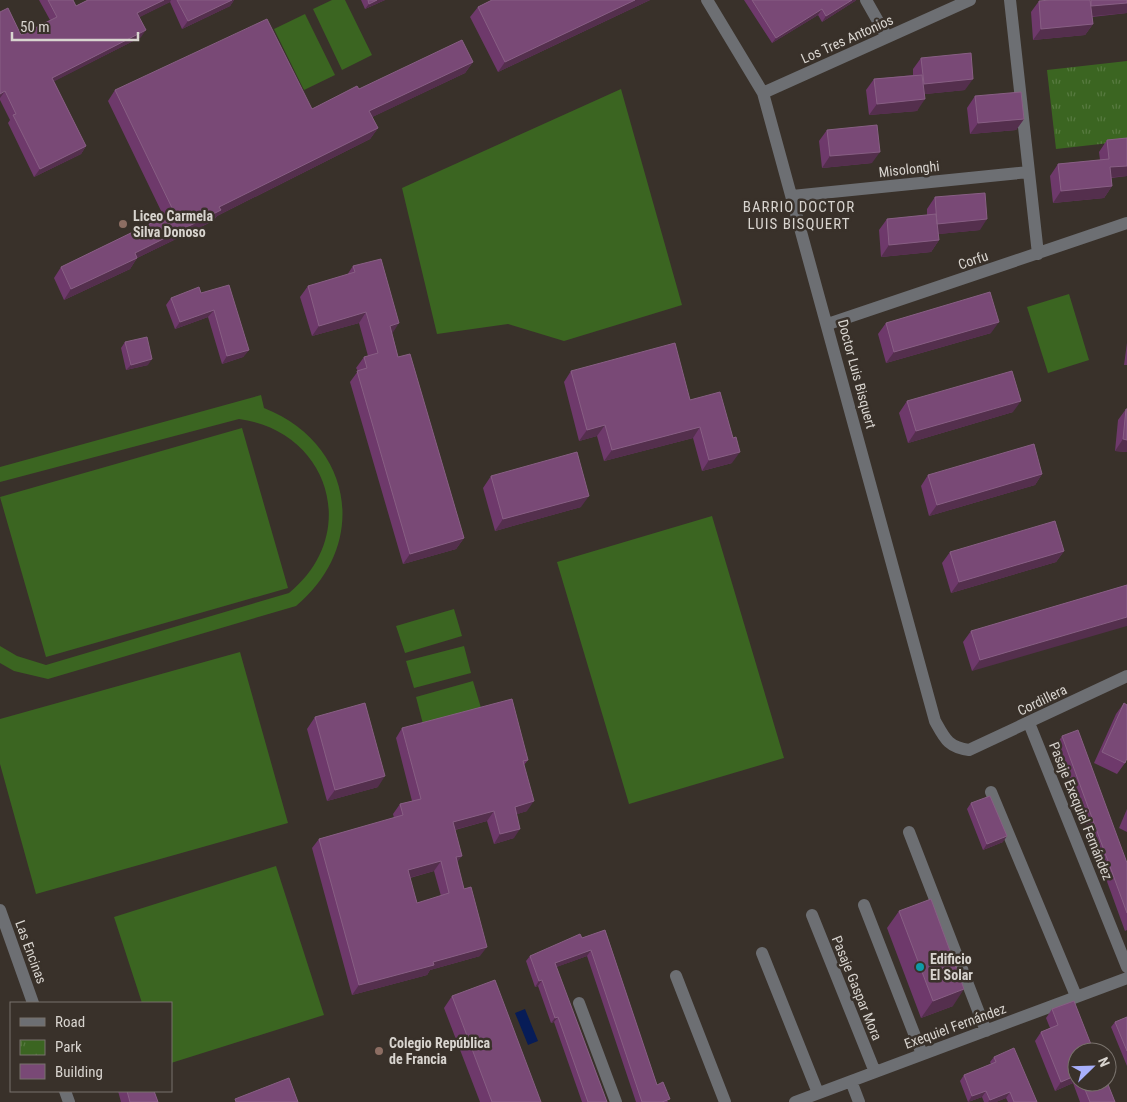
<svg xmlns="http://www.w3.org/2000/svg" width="1127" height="1102" viewBox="0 0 1127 1102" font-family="'Roboto Condensed',sans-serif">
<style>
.grass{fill:#3b6521}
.park{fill:url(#park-tufts)}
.water{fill:#071c57}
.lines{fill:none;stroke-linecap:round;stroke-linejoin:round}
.minor{stroke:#6d6f73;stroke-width:12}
.wall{fill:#6e396b;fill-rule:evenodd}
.shaded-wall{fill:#542f4d}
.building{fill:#794976;stroke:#885f84;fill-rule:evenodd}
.education-dot{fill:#8d6e63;stroke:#39312a;stroke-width:2}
.culture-dot{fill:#0f9aa8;stroke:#39312a;stroke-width:2}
.labels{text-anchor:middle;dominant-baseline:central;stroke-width:5;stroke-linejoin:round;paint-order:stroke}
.street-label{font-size:14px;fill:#d8d4cf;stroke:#39312a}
.poi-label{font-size:14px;font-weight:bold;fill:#d8d4cf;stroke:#39312a;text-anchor:start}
.neighbourhood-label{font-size:15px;letter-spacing:1px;fill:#d8d4cf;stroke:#39312a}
</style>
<defs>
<pattern id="park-tufts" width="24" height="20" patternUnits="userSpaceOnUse" patternTransform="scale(1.25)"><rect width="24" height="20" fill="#3b6521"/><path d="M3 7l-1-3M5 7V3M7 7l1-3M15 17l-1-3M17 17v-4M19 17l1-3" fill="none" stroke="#577a40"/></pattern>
</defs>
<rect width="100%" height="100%" fill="#39312a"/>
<path class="grass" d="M332,0H345L372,55L342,70L313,9Z
M305,14L335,75L304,90L274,29Z
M621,89L682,305L564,341L508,324L437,334L402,188Z
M1069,294L1089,360L1048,373L1027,307Z
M261,395L264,408C353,443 370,544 296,606L48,679L14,671L0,663V646L17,656L46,665L289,593C361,535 330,431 239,419L0,482V467Z
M242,428L288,588L46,657L0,497Z
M712,516L784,758L629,804L557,562Z
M454,609L462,636L405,653L396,626Z
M464,646L471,673L414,688L406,661Z
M240,652L288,823L36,894L0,764V719Z
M473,681L481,708L423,724L416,697Z
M276,866L324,1015L171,1063V1003H142L114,917Z"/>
<path class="park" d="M1127,61V141L1056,149L1047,70Z"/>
<path class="water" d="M525,1009L538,1041L528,1045L515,1013Z"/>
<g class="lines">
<path class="minor" d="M707,0L763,93L935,721C945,739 948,747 969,750L1127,676
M866,0L887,37
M1010,0L1038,254
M763,93L970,0
M792,196L1029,172
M828,324L1127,223
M1029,723L1127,967
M991,792L1076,996
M909,832L986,1031
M864,905L922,1054
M0,910L33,1003
M812,915L875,1072
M762,953L818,1093
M676,976L725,1102
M579,1003L616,1102
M851,1081L859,1102
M65,1091L69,1102
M795,1102L1127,978"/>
</g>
<path class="wall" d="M39,0H73L76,6L88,0H234L230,6L182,29L170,2L139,17L141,37L54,81L86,146L81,154L34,177L8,123L10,120L0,100V12L21,35L50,20Z
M361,0H385L365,9Z
M492,0H650L498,72L470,17L478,7Z
M744,0H856L855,1L822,22L818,15L772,43Z
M1127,0V13L1092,17L1093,24L1085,35L1033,40L1031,12L1039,1Z
M921,58L965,90L925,94L917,111L869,115L866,90L874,79L913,75V69Z
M473,62L465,73L372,117L378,128L370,139L217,216L213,221L137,258L130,269L64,300L54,278L61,267L164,217L108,101L115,90L312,109L359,89Z
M975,96L1024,119L1016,130L970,134L967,108Z
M827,130L872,163L822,168L819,141Z
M1127,138V176L1111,178L1112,186L1104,198L1053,203L1050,176L1058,164L1100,160L1099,152L1107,140Z
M935,197L980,230L938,234L939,240L931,252L881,257L879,230L887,219L927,215V209Z
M353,266L392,333L398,357L464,538L456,549L403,564L350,382L358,371L356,368L364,357L368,356L359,323L312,336L300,297L308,286L347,275Z
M201,293L249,350L243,357L222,364L208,317L175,329L166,305L171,298Z
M886,323L991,333L886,363L878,334Z
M125,342L148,365L126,370L121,348Z
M1127,343V365H1124Z
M571,371L690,400L732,463L702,471L693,438L604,461L597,436L579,441L564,382Z
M907,401L1013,412L908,443L899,413Z
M1126,409L1127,452L1115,451L1118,420Z
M1042,474L1035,485L929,516L921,486L928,475Z
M491,476L581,507L495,531L483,488Z
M1064,551L1056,562L951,593L942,563L950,552Z
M1127,585L972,671L963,642L971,631Z
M1124,703L1125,763L1117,774L1094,763L1116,714Z
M315,717L378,787L327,801L307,729Z
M402,728L528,760L524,765L527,811L517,814L514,838L494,844L487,821L455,830L457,862L480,956L430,970L427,975L352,995L312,848L319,839L394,818L393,814L400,804L412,801L396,738ZM434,871L441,896L417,903L410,878Z
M1062,736L1127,863V930L1125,931L1057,744Z
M971,803L1003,842L983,850L967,809Z
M1127,809V832L1119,828Z
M899,911L953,1006L921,1018L887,928Z
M605,930L657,1085L668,1102H636L587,956L556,967L607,1102H582L554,1022L551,1023L538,986L535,987L526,961L530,956Z
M452,996L541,1102H480L444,1008Z
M1052,1009L1077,1052V1082H1107L1115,1102H1080L1073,1083L1055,1091L1035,1041L1041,1032L1050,1028L1046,1018Z
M1127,1017V1066L1111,1027L1115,1022Z
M994,1057L1037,1102H1008L1006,1098L996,1102H984L982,1097L968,1102L960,1081L964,1075L991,1064L990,1062Z
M118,1091H154L158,1102H121Z"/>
<path class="shaded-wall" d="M164,0H171L170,2L132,21L137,13Z
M232,0H234L230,6L182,29L188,21Z
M377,0H385L365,9L369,4Z
M635,0H650L498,72L505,62Z
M852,0H856L855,1L822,22L826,16Z
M1127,3V13L1083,17L1091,6Z
M822,9L818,15L772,43L776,38Z
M1093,24L1085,35L1033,40L1041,29Z
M146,30L141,37L47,85L52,78Z
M473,62L465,73L362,122L369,111Z
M973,79L965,90L916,95L924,84Z
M5,91L0,98V94Z
M925,99L917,111L869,115L877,104Z
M1024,119L1016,130L970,134L978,123Z
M378,128L370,139L217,216L213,221L137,258L130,269L64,300L71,289L135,253L219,207Z
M86,146L81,154L34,177L40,169Z
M880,152L872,163L822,168L830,156Z
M1127,166V176L1102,178L1110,167Z
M1112,186L1104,198L1053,203L1061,191Z
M987,219L980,230L929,235L937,224Z
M939,240L931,252L881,257L889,245Z
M214,310L208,317L175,329L180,322Z
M366,312L359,323L312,336L319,326Z
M999,322L991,333L886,363L894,352Z
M399,323L392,334L390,326Z
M249,350L243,357L222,364L227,356Z
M152,359L148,365L126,370L131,365Z
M1021,401L1013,412L908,443L916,431Z
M605,425L597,436L579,441L587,430Z
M700,427L693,438L604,461L612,450Z
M1123,439L1127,440V452L1115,451Z
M740,452L732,463L702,471L709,460Z
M1042,474L1035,485L929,516L937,505Z
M589,496L581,507L495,531L503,519Z
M464,538L456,549L403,564L410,554Z
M1064,551L1056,562L951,593L959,582Z
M1127,617V626L972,671L980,660Z
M385,776L378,787L327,801L335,790Z
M534,801L527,811L508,817L515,807Z
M494,811L487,821L446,832L453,822Z
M520,829L514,838L494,844L500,834Z
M1007,836L1003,842L983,850L987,844Z
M462,856L455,865L456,857Z
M441,861L434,871L401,880L408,870Z
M487,947L480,956L430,970L427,975L352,995L359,985L433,962Z
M591,950L587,956L551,969L555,963Z
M542,980L538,986L535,987L539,981Z
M964,989L953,1006L921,1018L933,1001Z
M558,1017L554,1022L551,1023L555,1018Z
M1077,1075V1077L1073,1083L1055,1091L1061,1082Z
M986,1091L982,1097L968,1102L972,1096Z
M1010,1092L1006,1098L996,1102H988L990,1100Z"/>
<path class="building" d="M48,0H73L76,6L88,0H164L137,13L146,30L52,78L86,146L40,169L13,115L16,114L5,91L0,94V12L8,8L21,35L57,17Z
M177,0H232L188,21Z
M368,0H377L369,4Z
M492,0H635L505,62L478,7Z
M752,0H852L826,16L822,9L776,38Z
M1050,0H1090L1093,24L1041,29L1039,1Z
M1091,0H1127V3L1091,6Z
M267,19L312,109L357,86L359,89L462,40L473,62L369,111L378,128L219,207L221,210L135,253L137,258L71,289L61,267L174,212L115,90Z
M971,53L973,79L924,84L921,58Z
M922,75L925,99L877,104L874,79Z
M1021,92L1024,119L978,123L975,96Z
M877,125L880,152L830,156L827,130Z
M1127,138V166L1110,167L1112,186L1061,191L1058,164L1109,159L1107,140Z
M985,193L987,219L937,224L935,197Z
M936,214L939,240L889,245L887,219Z
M381,259L399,323L390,326L398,357L410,354L464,538L410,554L357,371L367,368L364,357L378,353L366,312L319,326L308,286L355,272L353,266Z
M229,285L249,350L227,356L214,310L180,322L171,298L199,287L201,293Z
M990,292L999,322L894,352L886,323Z
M147,337L152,359L131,365L125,342Z
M675,343L690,400L720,392L733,438L736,437L740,452L709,460L700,427L612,450L605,425L587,430L571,371Z
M1012,371L1021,401L916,431L907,401Z
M1126,409H1127V440L1123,439Z
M1034,444L1042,474L937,505L928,475Z
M577,452L589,496L503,519L491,476Z
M1055,521L1064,551L959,582L950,552Z
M1127,585V617L980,660L971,631Z
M512,699L528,760L523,761L534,801L515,807L520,829L500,834L494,811L453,822L462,856L456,857L464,889L471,887L487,947L433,962L434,965L359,985L319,839L403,815L400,804L421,799L402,728ZM441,861L449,893L417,903L408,870Z
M365,703L385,776L335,790L315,717Z
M1124,703L1127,705V758L1125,763L1102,752Z
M1078,730L1127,863V913L1062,736Z
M990,796L1007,836L987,844L971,803Z
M931,899L964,989L933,1001L899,911Z
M605,930L657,1085L663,1082L670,1099L662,1102H642L591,950L555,963L607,1102H588L558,1017L555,1018L542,980L539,981L530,956L580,934L582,938Z
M495,980L541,1102H492L452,996Z
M1074,1001L1094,1052H1077V1075L1061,1082L1041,1032L1058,1025L1052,1009Z
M1127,1017V1051L1115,1022Z
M1014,1048L1037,1102H1014L1010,1092L990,1100L986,1091L972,1096L964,1075L996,1062L994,1057Z
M289,1078L298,1102H236L235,1099Z
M1082,1082H1107L1115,1102H1090Z
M127,1091H154L158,1102H130Z"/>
<g class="education-dot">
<circle cx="123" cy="224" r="5"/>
<circle cx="379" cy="1051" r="5"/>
</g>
<circle class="culture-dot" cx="920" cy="967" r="5"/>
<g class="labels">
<g class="street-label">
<text transform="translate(847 39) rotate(-24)">Los Tres Antonios</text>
<text transform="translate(909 169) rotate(-6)">Misolonghi</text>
<text transform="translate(973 260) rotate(-19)">Corfu</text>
<text transform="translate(857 374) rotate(75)">Doctor Luis Bisquert</text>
<text transform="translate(1042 700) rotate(-26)">Cordillera</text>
<text transform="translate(1081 811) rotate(68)">Pasaje Exequiel Fernández</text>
<text transform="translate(31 952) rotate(70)">Las Encinas</text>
<text transform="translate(857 988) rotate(68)">Pasaje Gaspar Mora</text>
<text transform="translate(955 1026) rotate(-20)">Exequiel Fernández</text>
</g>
<g class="poi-label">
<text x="133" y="216">Liceo Carmela<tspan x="133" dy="16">Silva Donoso</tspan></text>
<text x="930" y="959">Edificio<tspan x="930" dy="16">El Solar</tspan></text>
<text x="389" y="1043">Colegio República<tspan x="389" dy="16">de Francia</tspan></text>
</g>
<g class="neighbourhood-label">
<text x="799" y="207">BARRIO DOCTOR<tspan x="799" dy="17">LUIS BISQUERT</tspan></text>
</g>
</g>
<rect x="10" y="1002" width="162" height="90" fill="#39312a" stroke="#79726c"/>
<rect x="20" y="1018" width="25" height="8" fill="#6d6f73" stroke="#79726c"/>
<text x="55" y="1027" font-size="15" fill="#d8d4cf">Road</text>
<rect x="20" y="1040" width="25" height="15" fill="url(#park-tufts)" stroke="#79726c"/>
<text x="55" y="1052" font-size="15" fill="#d8d4cf">Park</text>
<rect x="20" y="1064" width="25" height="15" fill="#794976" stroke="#79726c"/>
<text x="55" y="1077" font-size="15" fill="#d8d4cf">Building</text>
<g transform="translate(1092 1067) rotate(67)"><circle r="24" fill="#39312a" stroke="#79726c"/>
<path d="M0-4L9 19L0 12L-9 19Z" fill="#a8b0fc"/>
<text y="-8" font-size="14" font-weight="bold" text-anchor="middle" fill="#d8d4cf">N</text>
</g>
<path d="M12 32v8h126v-8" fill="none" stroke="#d8d4cf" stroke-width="2.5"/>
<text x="20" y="32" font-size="15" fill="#d8d4cf" stroke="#39312a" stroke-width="4" paint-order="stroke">50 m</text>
</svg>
